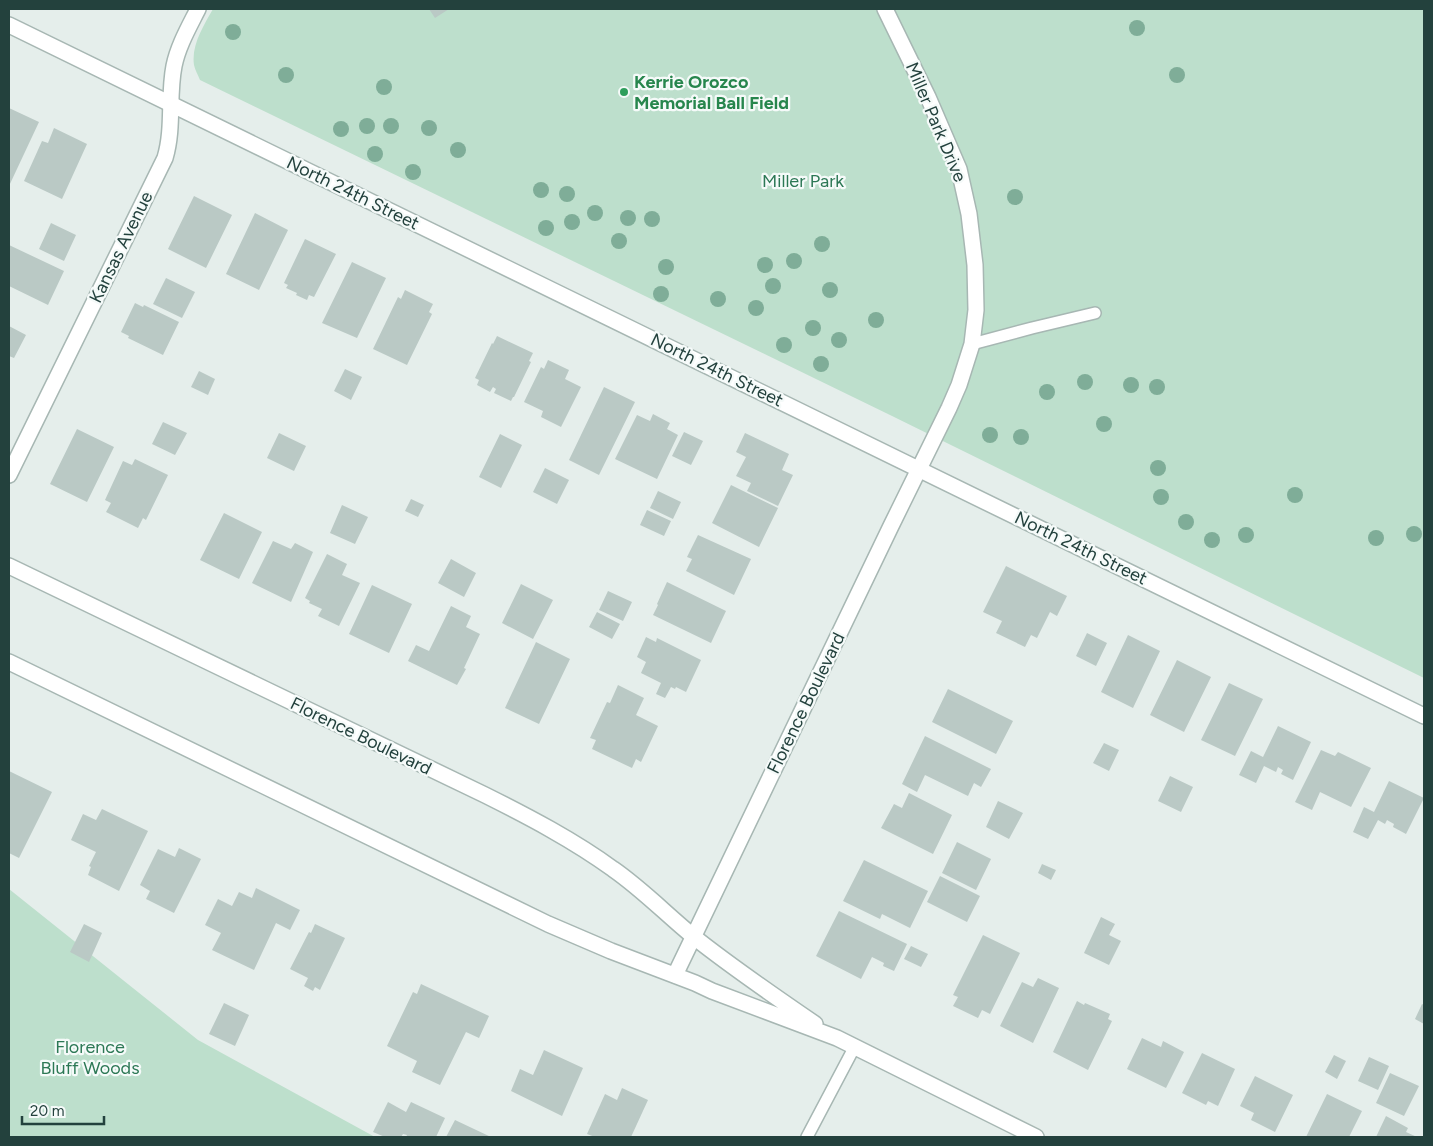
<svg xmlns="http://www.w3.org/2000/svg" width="1433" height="1146" viewBox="0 0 1433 1146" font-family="Figtree,sans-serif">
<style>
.green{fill:#bddfcc}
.building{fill:#bac9c5}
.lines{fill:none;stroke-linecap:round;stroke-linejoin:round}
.service-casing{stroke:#a7b7b3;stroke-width:14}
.minor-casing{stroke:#a7b7b3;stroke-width:18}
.tertiary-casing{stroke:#a7b7b3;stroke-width:18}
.service{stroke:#fff;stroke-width:11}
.minor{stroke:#fff;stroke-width:15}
.tertiary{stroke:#fff;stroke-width:15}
.tree{fill:#7fad98}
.leisure-dot{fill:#2e9e5b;stroke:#f5faf9;stroke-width:2}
.labels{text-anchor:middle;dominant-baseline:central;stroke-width:4.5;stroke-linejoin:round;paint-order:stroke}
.leisure-label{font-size:18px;font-weight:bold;fill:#27864d;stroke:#f5faf9;text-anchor:start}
.street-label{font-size:18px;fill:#23413d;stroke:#f5faf9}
.park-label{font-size:18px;fill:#2c7855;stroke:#f5faf9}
</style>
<rect width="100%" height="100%" fill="#e5eeeb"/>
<path class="green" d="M213,9H1424V678L890,415L200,80C198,75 195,70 194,65C191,45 204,25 213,9Z
M9,889L198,1040L375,1137H9Z"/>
<path class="building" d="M429,9H449L435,18Z
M9,108L39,122L9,186Z
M54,128L87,144L62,199L24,181L42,141L48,143Z
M194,196L232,215L206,268L168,249Z
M255,213L288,230L259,290L226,274Z
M51,223L76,235L64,261L39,249Z
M305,239L336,254L314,297L309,295L307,300L296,295L297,293L286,288L288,285L284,283Z
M9,245L64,271L48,305L9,286Z
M352,262L386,278L357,338L322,323Z
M166,278L195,292L182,318L153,304Z
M405,290L433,304L429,312L432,314L407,365L373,349L398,297L401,299Z
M135,303L143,307L144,305L179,322L163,355L128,338L129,336L121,332Z
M9,326L26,335L14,358L9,356Z
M497,336L533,353L529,361L531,362L514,397H513L511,401L494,393L496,389L493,387L490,392L477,385L479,380L475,378L492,343L493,344Z
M548,360L569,370L565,379L581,387L561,427L541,417L543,411L524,402L541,367L544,369Z
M345,369L362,377L351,400L334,391Z
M199,371L215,379L208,395L191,387Z
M604,387L635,402L599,475L569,460Z
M653,414L670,423L667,429L678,435L657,479L615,459L637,415L650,421Z
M163,422L187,433L175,455L152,444Z
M77,429L114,447L87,502L50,484Z
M684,432L703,441L691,465L672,456Z
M279,433L306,446L294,471L267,458Z
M745,433L789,454L782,470L793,475L778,506L747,491L751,483L736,476L746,457L736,452Z
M500,434L522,445L501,488L479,477Z
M135,459L168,475L146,520L143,518L138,528L106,512L111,503L105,500L123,461L132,465Z
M545,468L569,480L557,504L533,492Z
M731,485L778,508L759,547L712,523Z
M658,491L681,502L673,519L650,508Z
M411,499L424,505L418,517L405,511Z
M342,505L368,517L355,544L330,533Z
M647,510L671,521L664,536L640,525Z
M224,513L262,532L239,579L200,560Z
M698,535L751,559L734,595L686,571L692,559L687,557Z
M273,541L291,549L295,543L313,552L291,602L252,583Z
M327,554L347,564L342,575L360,583L339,626L318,616L322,609L309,603L310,601L305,598Z
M451,559L476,573L464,597L438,583Z
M1006,566L1067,596L1057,616L1050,612L1037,638L1031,635L1025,647L996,633L1002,621L983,612Z
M667,582L726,611L711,643L653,615L658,605L657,604Z
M521,584L553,600L533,639L502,623Z
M372,585L412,604L389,653L349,634Z
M608,591L632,602L623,621L599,610Z
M451,606L471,616L466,627L480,634L464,668L466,669L457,685L408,661L416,645L429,651Z
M597,612L620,624L612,639L589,627Z
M1087,633L1107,643L1096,666L1076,656Z
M1128,635L1160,651L1133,708L1101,692Z
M646,637L656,642L657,638L701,660L686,692L676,687L675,689L671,687L665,698L656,694L661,683L641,673L646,662L637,657Z
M536,642L570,659L539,724L505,708Z
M1177,660L1211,677L1184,732L1150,715Z
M1229,683L1263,699L1235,756L1201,740Z
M618,685L644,698L636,715L658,726L641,762L636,759L632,768L592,749L596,740L590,738L607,702L610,703Z
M948,689L1013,721L996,754L932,722Z
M1278,726L1311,742L1293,780L1281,774L1283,770L1278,767L1276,772L1264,766L1256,783L1239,775L1251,751L1263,757Z
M925,736L991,769L981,787L974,783L968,796L925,775L917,792L902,784Z
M1104,743L1119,750L1109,771L1093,763Z
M1321,750L1335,756L1338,752L1371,768L1351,807L1320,792L1312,810L1295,802Z
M9,771L52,792L19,858L9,853Z
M1170,776L1193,787L1181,812L1158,801Z
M1389,781L1424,798L1406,834L1393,827L1394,824L1387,820L1385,824L1378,820L1368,839L1353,832L1364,807L1374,812Z
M909,793L952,815L933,854L881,828L894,804L902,808Z
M998,801L1023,813L1009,839L986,827Z
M102,809L148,831L119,891L88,875L91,867L89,866L96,852L71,840L83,814L96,820Z
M957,842L991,859L976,890L942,873Z
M179,848L201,859L174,913L146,899L150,891L140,885L158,849L175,857Z
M864,860L928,891L910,928L882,914L880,919L843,901Z
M1042,864L1056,870L1051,880L1038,873Z
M940,876L980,896L967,922L927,902Z
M256,888L300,910L290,930L276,923L254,970L212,950L221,933L205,925L218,899L232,906L239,892L252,898Z
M839,911L907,944L894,971L883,966L884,963L872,957L861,979L816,956Z
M1101,917L1115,924L1109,935L1121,941L1109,965L1084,953Z
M84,924L102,933L89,962L70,952Z
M315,924L345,938L320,990L315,987L313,991L304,986L308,978L290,969L309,932L311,933Z
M983,935L1020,953L990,1014L982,1010L978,1018L953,1006L958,997L953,995Z
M911,946L928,954L921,967L904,959Z
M1038,978L1059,988L1033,1043L1000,1026L1022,982L1033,987Z
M421,984L489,1016L479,1038L466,1032L440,1085L412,1072L417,1061L387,1046L413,992L417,994Z
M1077,1001L1084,1005L1085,1003L1110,1014L1108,1019L1112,1021L1088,1070L1053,1052Z
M224,1003L249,1015L235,1046L209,1034Z
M1422,1004L1424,1005V1024L1415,1019Z
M1142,1038L1161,1047L1163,1041L1184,1052L1166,1088L1127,1069Z
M544,1050L583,1068L562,1116L511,1091L520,1069L533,1075Z
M1202,1053L1235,1069L1218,1106L1208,1101L1206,1105L1182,1093Z
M1334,1055L1346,1061L1337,1079L1325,1072Z
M1369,1057L1389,1066L1378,1090L1358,1081Z
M1390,1073L1419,1086L1404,1116L1376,1103Z
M1255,1076L1293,1095L1275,1132L1251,1120L1254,1113L1240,1106Z
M622,1088L648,1100L631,1137H595L587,1134L605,1094L617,1100Z
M1327,1094L1362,1111L1349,1137H1306Z
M388,1102L406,1112L411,1102L445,1118L436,1137H406L407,1135L403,1134L401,1137H385L373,1132Z
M1386,1116L1408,1128L1406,1132L1417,1137H1376Z
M455,1120L491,1137H446Z"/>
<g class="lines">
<defs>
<path id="service" d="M972,344L1032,328L1095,313
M807,1137L854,1048"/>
<path id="minor" d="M9,475L165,158C174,128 168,96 174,66C178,46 189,27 198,9
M675,975L891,526L949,408L959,385L972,344L976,310L975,265L969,214L959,169L928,97L885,9"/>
<path id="tertiary" d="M9,25L1424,716
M9,566L485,795C529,817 573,840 613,869C642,889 667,915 694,937C733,968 774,996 815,1024
M9,662L548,924L611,951L695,983L712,991L837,1038L1036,1137"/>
</defs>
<use href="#service" class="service-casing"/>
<use href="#minor" class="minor-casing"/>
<use href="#tertiary" class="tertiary-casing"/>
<use href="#service" class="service"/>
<use href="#minor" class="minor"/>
<use href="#tertiary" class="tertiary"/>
</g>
<g class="tree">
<circle cx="1137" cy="28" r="8"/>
<circle cx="233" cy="32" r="8"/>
<circle cx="286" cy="75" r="8"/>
<circle cx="1177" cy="75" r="8"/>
<circle cx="384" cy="87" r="8"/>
<circle cx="367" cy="126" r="8"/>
<circle cx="391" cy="126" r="8"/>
<circle cx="429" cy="128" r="8"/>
<circle cx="341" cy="129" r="8"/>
<circle cx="458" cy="150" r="8"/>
<circle cx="375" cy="154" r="8"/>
<circle cx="413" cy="172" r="8"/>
<circle cx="541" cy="190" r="8"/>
<circle cx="567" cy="194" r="8"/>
<circle cx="1015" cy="197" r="8"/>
<circle cx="595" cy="213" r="8"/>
<circle cx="628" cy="218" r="8"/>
<circle cx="652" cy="219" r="8"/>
<circle cx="572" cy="222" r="8"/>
<circle cx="546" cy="228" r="8"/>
<circle cx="619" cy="241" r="8"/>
<circle cx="822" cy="244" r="8"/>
<circle cx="794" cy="261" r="8"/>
<circle cx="765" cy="265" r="8"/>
<circle cx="666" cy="267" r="8"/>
<circle cx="773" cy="286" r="8"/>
<circle cx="830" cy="290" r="8"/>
<circle cx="661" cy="294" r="8"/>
<circle cx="718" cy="299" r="8"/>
<circle cx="756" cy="308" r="8"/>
<circle cx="876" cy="320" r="8"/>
<circle cx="813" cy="328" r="8"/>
<circle cx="839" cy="340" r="8"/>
<circle cx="784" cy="345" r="8"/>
<circle cx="821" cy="364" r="8"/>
<circle cx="1085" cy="382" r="8"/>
<circle cx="1131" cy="385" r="8"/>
<circle cx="1157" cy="387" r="8"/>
<circle cx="1047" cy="392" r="8"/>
<circle cx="1104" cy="424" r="8"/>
<circle cx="990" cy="435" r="8"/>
<circle cx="1021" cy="437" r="8"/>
<circle cx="1158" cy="468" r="8"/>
<circle cx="1295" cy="495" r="8"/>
<circle cx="1161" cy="497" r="8"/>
<circle cx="1186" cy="522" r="8"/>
<circle cx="1414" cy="534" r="8"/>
<circle cx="1246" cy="535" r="8"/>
<circle cx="1376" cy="538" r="8"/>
<circle cx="1212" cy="540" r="8"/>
</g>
<circle class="leisure-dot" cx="624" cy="92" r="5"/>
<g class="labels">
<g class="leisure-label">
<text x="634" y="82">Kerrie Orozco<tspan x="634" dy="21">Memorial Ball Field</tspan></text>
</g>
<g class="street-label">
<text transform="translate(936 122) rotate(67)">Miller Park Drive</text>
<text transform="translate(353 193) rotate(26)">North 24th Street</text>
<text transform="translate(121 247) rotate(-64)">Kansas Avenue</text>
<text transform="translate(717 370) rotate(26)">North 24th Street</text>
<text transform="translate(1081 548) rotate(26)">North 24th Street</text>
<text transform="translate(806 703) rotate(-64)">Florence Boulevard</text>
<text transform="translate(361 736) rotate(26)">Florence Boulevard</text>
</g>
<g class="park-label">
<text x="803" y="181">Miller Park</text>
<text x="90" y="1047">Florence<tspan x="90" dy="21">Bluff Woods</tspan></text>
</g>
</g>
<rect width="1433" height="1146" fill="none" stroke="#23413d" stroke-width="20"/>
<path d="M22 1116v8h82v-8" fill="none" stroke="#23413d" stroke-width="2.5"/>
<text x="30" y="1116" font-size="15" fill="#23413d" stroke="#f5faf9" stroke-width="4" paint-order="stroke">20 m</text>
</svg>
